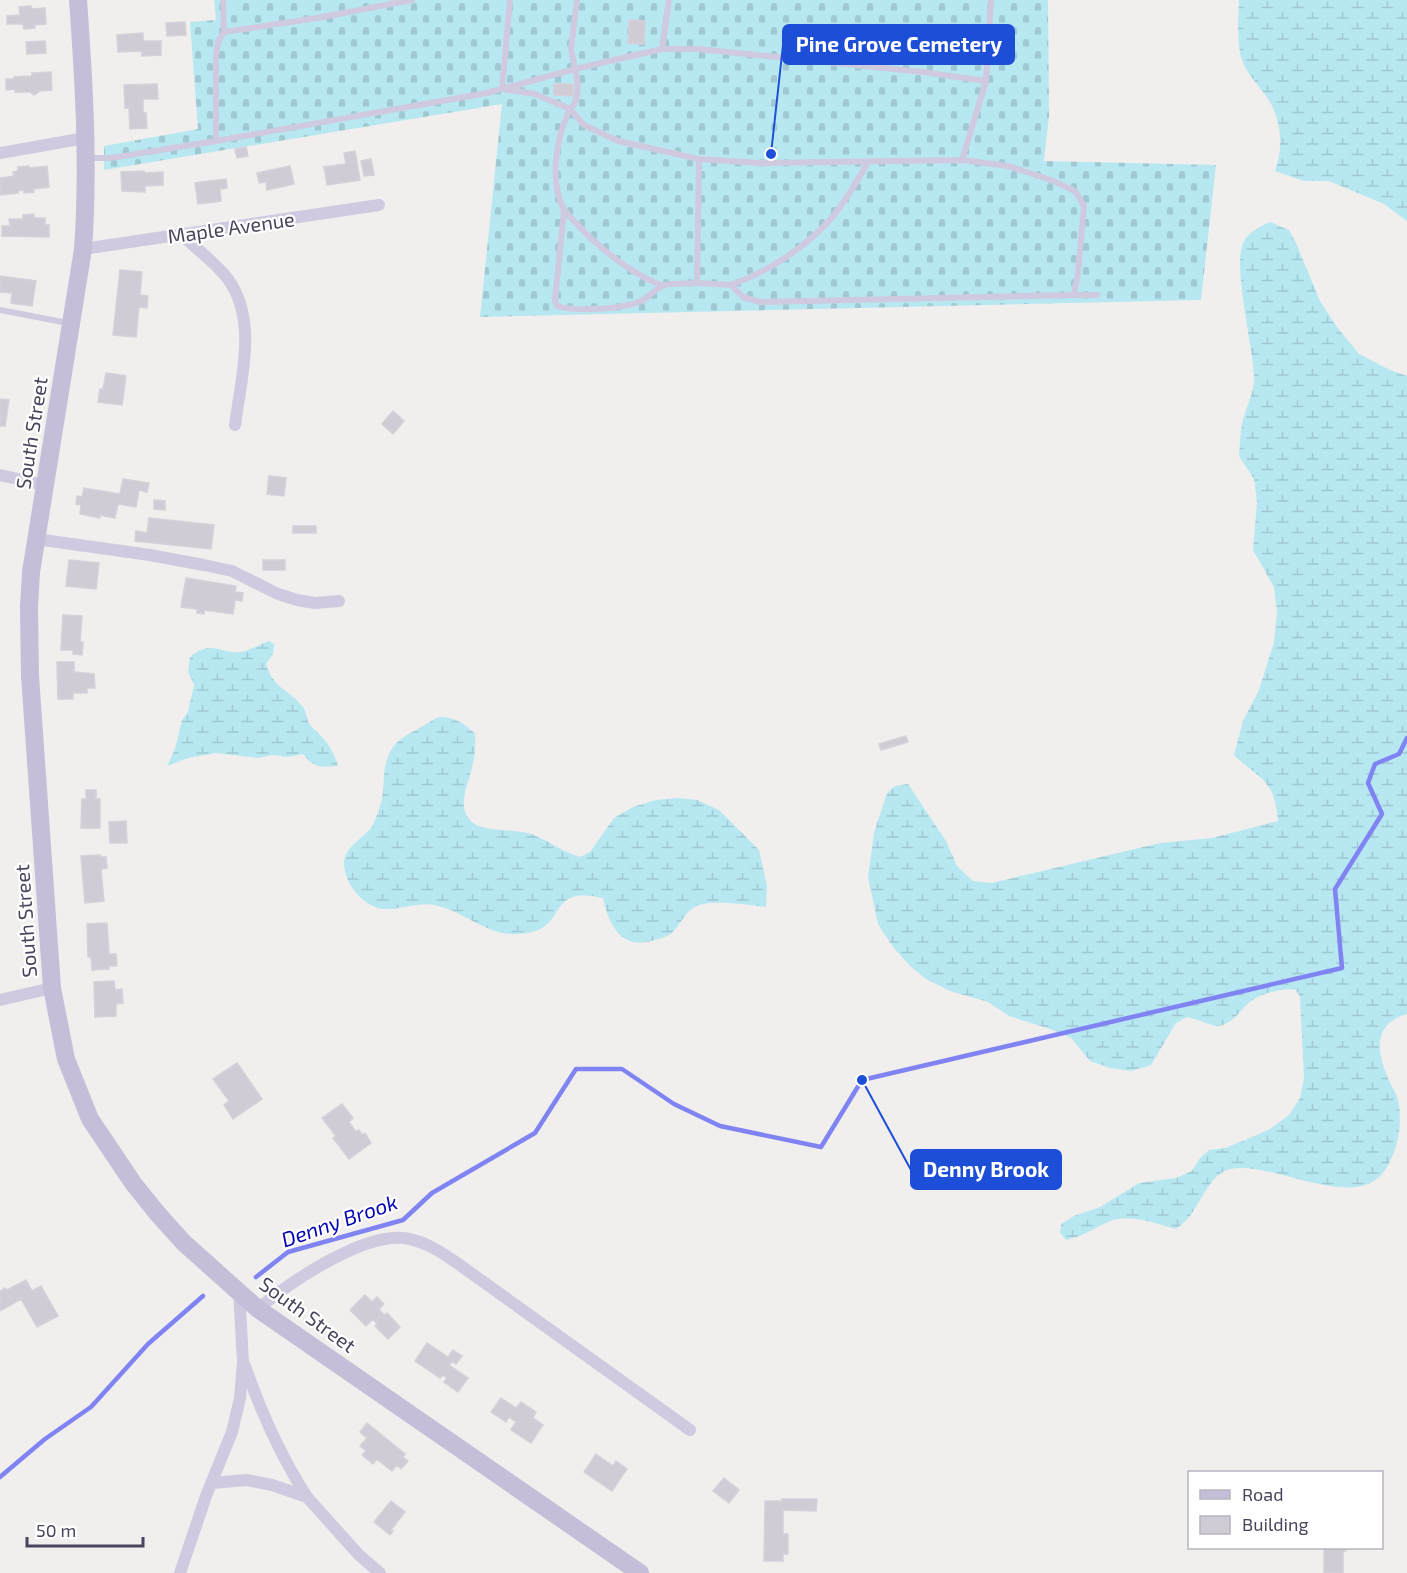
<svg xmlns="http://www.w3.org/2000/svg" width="1407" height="1573" viewBox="0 0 1407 1573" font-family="'Exo 2',sans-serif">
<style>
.wetland{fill:url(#wetland-marsh)}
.cemetery{fill:url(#cemetery-stones)}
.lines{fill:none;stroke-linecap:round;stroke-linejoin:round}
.stream{stroke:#8083f2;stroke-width:4.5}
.building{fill:#d0ccd5;stroke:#d5d0d9;stroke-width:1.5}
.service{stroke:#cfcadf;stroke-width:6}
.minor{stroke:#cfcadf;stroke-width:12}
.secondary{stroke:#c5bed8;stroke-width:18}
.labels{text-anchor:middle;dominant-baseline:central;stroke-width:4.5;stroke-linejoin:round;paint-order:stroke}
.street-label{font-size:20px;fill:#4a445c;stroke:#fff}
.water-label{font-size:21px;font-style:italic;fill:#0205b1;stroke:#fff}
.leader{fill:none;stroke:#1d4ed8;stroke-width:2}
.callout-dot{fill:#1d4ed8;stroke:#fff;stroke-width:2}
.callout{fill:#1d4ed8;stroke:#1d4ed8;stroke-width:2}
.callout-label{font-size:21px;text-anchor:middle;font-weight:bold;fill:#fff}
</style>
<defs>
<pattern id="wetland-marsh" width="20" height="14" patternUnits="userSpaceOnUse" patternTransform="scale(1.5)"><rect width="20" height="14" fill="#b7e8f2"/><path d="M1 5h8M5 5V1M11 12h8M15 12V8" fill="none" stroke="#9fc8d2"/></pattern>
<pattern id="cemetery-stones" width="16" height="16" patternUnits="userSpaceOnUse" patternTransform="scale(1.5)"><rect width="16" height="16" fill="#b7e8f2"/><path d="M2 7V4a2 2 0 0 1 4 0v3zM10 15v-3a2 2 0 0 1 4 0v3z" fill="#9fc8d2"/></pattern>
</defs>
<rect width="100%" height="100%" fill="#f0efed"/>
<path class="wetland" d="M1239,0H1407V221L1384,204L1329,181H1304L1275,171C1283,150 1282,124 1271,104C1263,89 1248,77 1242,60C1237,45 1238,17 1239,0Z
M1270,222L1289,230L1296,243L1320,301L1337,327L1359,354L1390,370L1407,376V1014C1374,1024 1376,1048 1387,1076C1390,1084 1396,1092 1398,1100C1403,1123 1398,1151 1385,1170C1356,1214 1272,1160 1230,1169C1211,1173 1200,1203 1190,1216C1186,1221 1181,1225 1176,1229C1156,1224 1131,1213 1110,1221C1094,1228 1084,1236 1066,1240L1060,1233L1061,1224L1074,1216L1100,1207L1139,1183L1176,1178L1192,1171L1200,1158L1209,1150L1225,1148L1245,1140L1270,1129L1289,1115L1300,1098L1304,1079L1300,997L1296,990C1284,987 1265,993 1254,999C1242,1006 1233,1027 1215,1026C1212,1025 1193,1018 1187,1017L1176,1023L1151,1065L1131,1071L1110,1068L1090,1061L1071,1038L1053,1030L1009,1016L988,1002L950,991L926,979L911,967L893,947L878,924L868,877L874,833L887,793L895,786L908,784L946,841L957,866L973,881L992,883L1160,843L1212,838L1278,821C1274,779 1262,781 1234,755L1243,721L1259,690L1274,642L1277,613L1274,587L1253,550L1257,502L1254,479L1239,456C1240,445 1240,434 1242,424C1245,409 1254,394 1254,379C1254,348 1231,263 1244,241C1249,232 1261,226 1270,222Z
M269,641L274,644L273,654L266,664C273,688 288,689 302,706C307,711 306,718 309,723C312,728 318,732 322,737C330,746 335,755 338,766C320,767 315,769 303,754L288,757L273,755L258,758L216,753L188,758L167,766L175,749L182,720L188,712L194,685L188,672L190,657C212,639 219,654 241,652C249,651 260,644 269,641Z
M439,717C454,717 465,723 475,734C476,746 475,758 471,771C469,781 464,790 464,802C463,838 509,826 531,834C548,840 562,852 580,857L590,852L614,818L633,807L656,800L678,798L697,800L719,810L759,850L767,886L766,907C748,905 708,898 693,908C685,913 679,926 672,933C667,937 661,938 655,940C622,951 609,926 603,898C546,885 568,926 528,933C487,940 469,912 434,905C415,901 392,914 375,907C358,900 345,882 344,864C344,846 364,839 373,825C376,818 380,807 382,799C384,788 383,778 385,767C391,741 402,738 423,726C429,723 433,719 439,717Z"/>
<path class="cemetery" d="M214,0H1048L1049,116L1044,161L1216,165L1201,300L480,317L502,104L104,170V146L198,129L190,22L216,20Z"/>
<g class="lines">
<path class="stream" d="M256,1277L288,1252L403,1220L432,1193L535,1133L576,1069H622L674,1104L720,1126L821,1147L862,1080L1342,968L1335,889L1382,814L1368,783L1375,764L1399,754L1407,738
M0,1477L45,1439L91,1407L148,1344L203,1296"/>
</g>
<path class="building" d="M31,6V9L45,8L46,24L34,25L35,28L24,29L23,24H7V16L20,15L19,7Z
M629,20L645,21L644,44L628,43Z
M185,22L186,35L167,36L166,23Z
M143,33V41H161V55L142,56V51L118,52L117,35Z
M45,41L46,53L27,54L26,42Z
M51,72L52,90L40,91L34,95L30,92H15V89L6,90V79H14V77L32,76V73Z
M157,84L158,99H143V113H146L147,128L130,129L129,108H125L124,85Z
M554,84H573V96L554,95Z
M246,147L248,156L237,158L235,149Z
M355,151L360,180L327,185L324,167L346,164L344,153Z
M371,159L374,175L364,176L361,161Z
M29,166L30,168L47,166L49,187L33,189L34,192L24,193V190L18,191V193L0,195V178L14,176L13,172L18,171V167Z
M290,166L294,184L267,190L266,182L259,183L257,173Z
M144,171V173L163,172V185L145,186V192L122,191L121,172Z
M226,179L227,188L220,189L221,201L198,204L195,183Z
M34,214V218H45V225H49V237L2,236V226H10L9,219H23V215Z
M120,270L142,272L140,295L148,296L147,308L139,307L136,337L113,335Z
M0,276L36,281L32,306L11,303L12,293L0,292Z
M106,373L126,376L122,405L98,402L100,389H103Z
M0,399L9,400L5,426H0Z
M393,411L404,421L393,434L382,424Z
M269,476L286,478L284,496L267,494Z
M123,479L149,483L147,492L139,490L136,507L118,504L115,518L100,515V518L80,514L81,505L76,504L77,496L82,497L84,488L120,494Z
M154,500L165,501V510L154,509Z
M149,518L214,525L211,549L135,541L136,531L147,533Z
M293,526H316V533H293Z
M69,560L99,563L96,589L66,586Z
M263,560H285V570H263Z
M186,578L236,586L235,592L243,593L242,601L235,600L233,614L204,610V614L197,613V609L181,607Z
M63,615L82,616L80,642H83L82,655L73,654V650H61Z
M57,662H74V672L94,674L95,688H87V693H73V699H58Z
M906,736L908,742L881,750L879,744Z
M86,790H96V799H100V828H81L82,799H86Z
M126,821L127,843H110L109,822Z
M100,855V857H106L107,868L101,869L104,901L85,903L81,856Z
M107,923L109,954H116L117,966H109V969L92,970L91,957H88L87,924Z
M114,981L115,990L122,989L123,1003L116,1004V1016L95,1017L94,982Z
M237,1063L262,1099L233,1119L224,1105L229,1101L213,1079Z
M342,1104L353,1118L349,1122L356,1132L359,1130L362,1135L365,1133L371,1143L349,1159L333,1138L336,1136L322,1118Z
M26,1280L32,1291L41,1286L58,1316L37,1327L21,1299L0,1311V1291L5,1288L7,1290Z
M365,1295L372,1302L377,1297L384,1304L379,1309L384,1315L387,1313L400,1327L388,1339L375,1326L377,1324L373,1319L366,1326L350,1310Z
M427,1343L448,1357L453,1350L462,1356L456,1364L452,1361L449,1365L468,1378L458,1392L444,1382L447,1378L443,1375L440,1378L415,1361Z
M501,1398L516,1408L521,1402L536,1412L533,1418L543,1425L531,1443L511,1430L516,1422L509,1417L506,1422L491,1412Z
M367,1423L405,1454L403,1457L408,1461L401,1469L397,1465L392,1471L377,1459L373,1464L362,1455L366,1451L360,1446L367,1438L360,1432Z
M596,1454L613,1466L616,1461L627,1469L612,1491L584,1472Z
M724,1478L739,1490L729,1503L713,1491Z
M782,1499H817L816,1511L783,1510V1534H788V1554H783V1561H764L765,1501H782Z
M391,1501L405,1512L391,1530L393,1531L390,1535L374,1522Z
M1324,1548H1346V1551H1343V1573H1324Z"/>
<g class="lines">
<path class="service" d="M223,0L224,32L317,18L412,0
M510,0L502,89L535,94L570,109C556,138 549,181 564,210L555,300L557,306C576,312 623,309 641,301C649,297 656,288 664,285C674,283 687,284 697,283
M577,0L571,49L575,69L662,49H698L923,72L986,81
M224,32L218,42L216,55V141L487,93L575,69C578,82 581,100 570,109L584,125L618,141L699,159
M662,49L669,0
M89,158H111L216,141
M699,159L759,163L962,160L1008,166L1051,180L1075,191L1084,206L1078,272L1074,295L760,302L743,297L731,285L697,283Z
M962,160L986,81L991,0
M564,210C591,241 624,271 663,286
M731,285C770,271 808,246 835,214C847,198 858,180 868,162
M1074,295H1097
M0,310L68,323"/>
<path class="minor" d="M0,153L85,138
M181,234C195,248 217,264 228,279C258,321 241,378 235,425
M83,249L379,205
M0,475L45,485
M36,539L150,555L204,565L232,571L278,594L297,600L315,603L339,601
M0,1000L52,988
M258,1309C289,1283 362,1233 404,1238C425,1241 441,1252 457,1263L690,1430
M245,1366C261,1412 280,1455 307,1497
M212,1483L247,1480L272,1485L307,1497L359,1555L380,1573
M180,1573L206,1496L232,1432L240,1398L243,1362L239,1291"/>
<path class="secondary" d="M78,0C84,82 89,166 83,249L31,572L29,607L30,676L52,988L66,1059L90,1119L133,1183L157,1213L184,1243L258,1309L640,1573"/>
</g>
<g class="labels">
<g class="street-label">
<text transform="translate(231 227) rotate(-8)">Maple Avenue</text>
<text transform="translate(31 433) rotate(-81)">South Street</text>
<text transform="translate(25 921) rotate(-94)">South Street</text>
<text transform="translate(308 1314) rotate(36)">South Street</text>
</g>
<g class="water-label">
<text transform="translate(339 1220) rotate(-19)">Denny Brook</text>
</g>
</g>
<path class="leader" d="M771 154L783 45M862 1080L911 1170"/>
<g class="callout-dot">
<circle cx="771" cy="154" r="6"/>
<circle cx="862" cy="1080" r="6"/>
</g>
<g class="callout">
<rect x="783" y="25" width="231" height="39" rx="6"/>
<rect x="911" y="1150" width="150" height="39" rx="6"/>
</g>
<g class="callout-label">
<text x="899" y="52">Pine Grove Cemetery</text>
<text x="986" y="1177">Denny Brook</text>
</g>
<rect x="1188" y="1471" width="195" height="78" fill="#ffffff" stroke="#b7b4be" stroke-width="1.5"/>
<rect x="1200" y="1490" width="30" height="9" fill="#c5bed8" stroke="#b7b4be" stroke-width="1.5"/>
<text x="1242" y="1501" font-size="18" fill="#4a445c">Road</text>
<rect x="1200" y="1516" width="30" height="18" fill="#d0ccd5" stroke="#b7b4be" stroke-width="1.5"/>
<text x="1242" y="1531" font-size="18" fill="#4a445c">Building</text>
<path d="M27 1537v9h116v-9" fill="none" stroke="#4a445c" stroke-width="3"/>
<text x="36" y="1537" font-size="18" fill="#4a445c" stroke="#ffffff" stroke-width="4.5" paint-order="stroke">50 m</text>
</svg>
